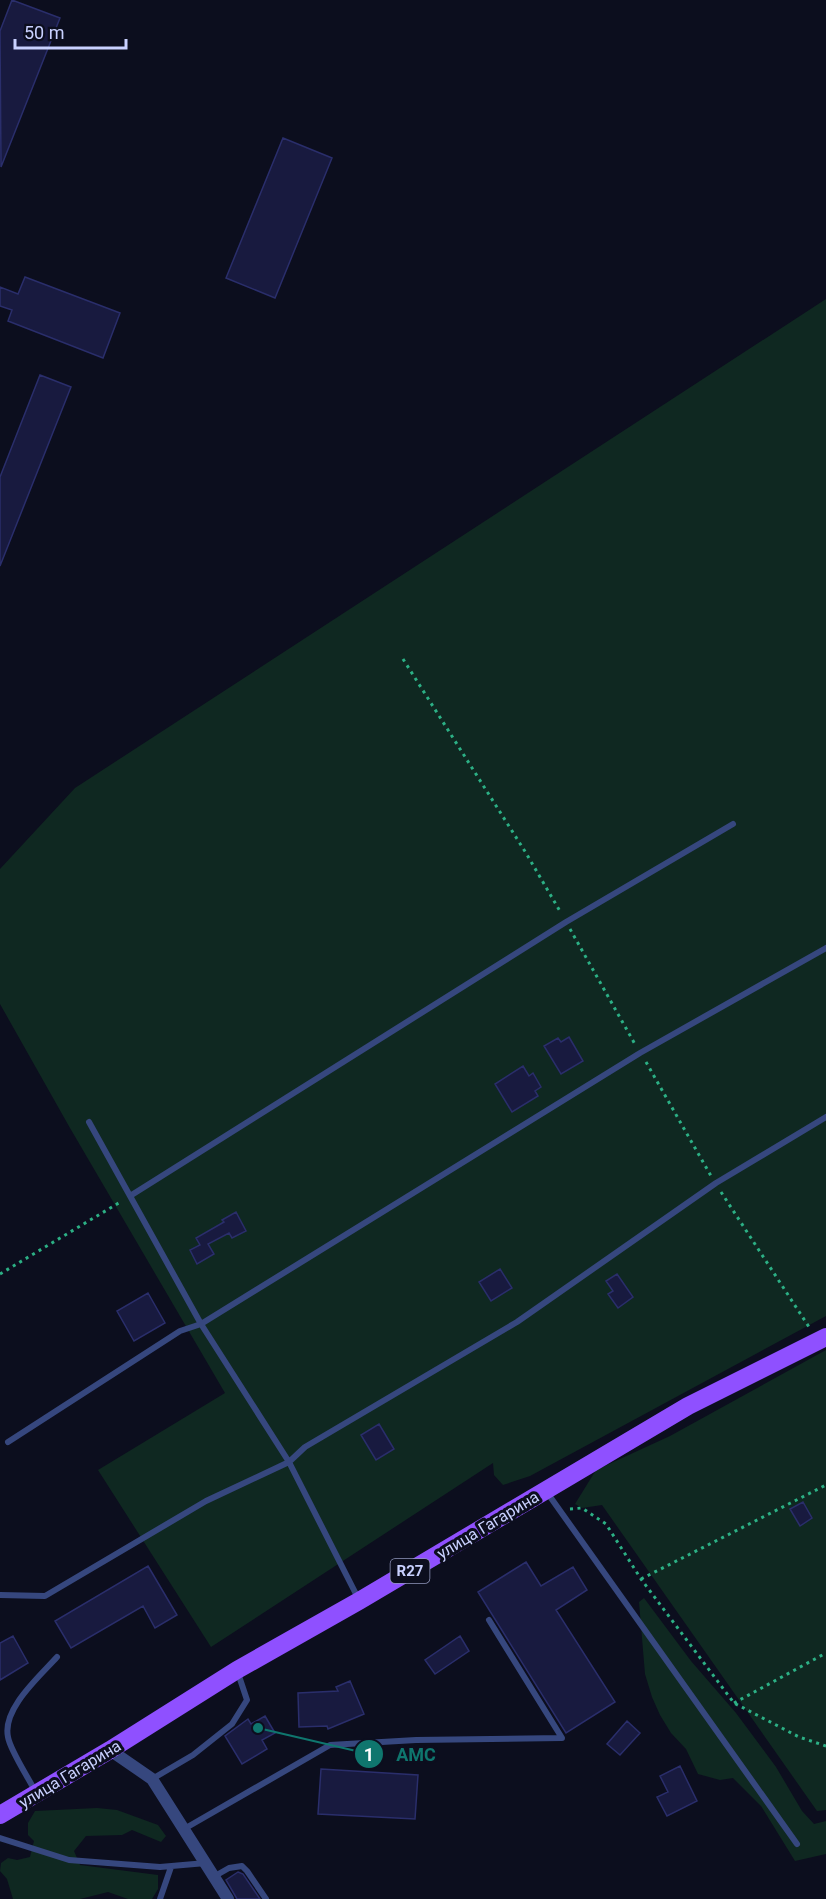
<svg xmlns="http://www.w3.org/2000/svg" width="826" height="1899" viewBox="0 0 826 1899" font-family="Roboto,sans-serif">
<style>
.green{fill:#0f2821}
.building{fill:#181a3f;stroke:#2a2e6b;stroke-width:1.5}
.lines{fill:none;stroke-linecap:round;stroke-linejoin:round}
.path{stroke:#2cb085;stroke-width:3;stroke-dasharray:3 4.5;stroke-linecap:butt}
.service{stroke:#36477e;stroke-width:6}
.minor{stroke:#36477e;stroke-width:12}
.primary{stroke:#8f50ff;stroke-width:18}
.labels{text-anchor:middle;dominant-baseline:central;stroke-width:6;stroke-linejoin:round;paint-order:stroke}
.shield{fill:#0c0e1e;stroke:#9096bc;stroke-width:1.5}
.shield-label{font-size:15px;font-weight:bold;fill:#c9d1ff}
.street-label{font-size:16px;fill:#c9d1ff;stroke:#0c0e1e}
.leader{fill:none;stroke:#0f766e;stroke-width:2}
.callout-dot{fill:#0f766e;stroke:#0c0e1e;stroke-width:2}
.mark-label{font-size:18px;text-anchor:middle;font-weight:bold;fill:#fff}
.callout-label{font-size:18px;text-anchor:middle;font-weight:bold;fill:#0f766e;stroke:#0c0e1e;stroke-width:6;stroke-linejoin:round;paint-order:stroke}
</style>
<rect width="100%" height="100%" fill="#0c0e1e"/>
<path class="green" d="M826,299V1316L530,1476L503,1485L494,1475L493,1463L211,1647L98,1470L225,1393L70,1128L0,1004V869L75,788Z
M826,1350V1810L817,1811L602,1505L582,1508L575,1504L596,1470L670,1436Z
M644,1598L691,1661L736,1713L776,1767L802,1811L814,1824L826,1821V1854L795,1861L761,1806L733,1778L720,1780L698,1774L686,1749L671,1733L660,1715L652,1697L645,1674L639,1602Z
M97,1808L117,1810L158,1825L166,1836L161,1842L132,1830L122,1835L86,1836L74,1851L80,1865L158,1875V1889L152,1899H128L108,1892L80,1899H13L7,1879L0,1871L1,1863L8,1858L17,1860L30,1857L34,1841L28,1835V1823L35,1811Z"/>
<path class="building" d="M12,0L60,18L1,167L0,31Z
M283,138L332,158L275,298L226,278Z
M25,277L120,313L103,358L8,321L12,310L0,306V287L18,294Z
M40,375L71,387L0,566V477Z
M569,1037L583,1061L561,1074L544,1046L558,1038L561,1042Z
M523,1066L529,1076L533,1073L541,1087L535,1091L538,1096L512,1112L495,1084Z
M236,1212L246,1231L232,1238L229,1233L208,1244L214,1254L197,1264L190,1250L200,1245L196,1238L224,1222L222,1220Z
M500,1269L512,1288L491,1301L479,1282Z
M617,1274L633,1297L618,1308L608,1294L613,1291L606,1281Z
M148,1293L165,1323L134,1341L117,1311Z
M379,1424L394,1449L376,1460L361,1435Z
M803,1502L812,1518L800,1526L790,1509Z
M526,1562L541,1586L573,1567L587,1590L556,1610L615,1702L566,1733L478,1592Z
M148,1566L177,1615L155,1628L143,1606L71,1648L55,1621Z
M13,1636L28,1663L0,1680V1643Z
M460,1636L469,1651L435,1674L425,1660Z
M350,1681L364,1714L328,1729L327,1726L299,1727L298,1693L338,1691L336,1687Z
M265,1716L275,1733L262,1740L267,1749L242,1764L225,1736L248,1719L251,1724Z
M627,1721L640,1733L620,1755L607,1744Z
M680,1766L697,1801L667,1816L657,1797L668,1792L660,1776Z
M321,1769L418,1775L415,1819L318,1814Z
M238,1872L243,1874L260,1899H237L226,1880Z"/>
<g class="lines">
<path class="path" d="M403,659L526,853L561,913
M570,929L636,1046
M646,1062L711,1176
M721,1192L809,1327
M0,1274L122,1201
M570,1509L582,1508L606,1524L641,1579L734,1703L799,1737L826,1746
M641,1579L826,1485
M734,1703L826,1653"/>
<path class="service" d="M89,1122L201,1324L289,1462L359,1600
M130,1196L566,922L733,824
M8,1442L180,1331L201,1324L640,1053L826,948
M546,1491L797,1844
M0,1595L45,1596L206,1501L289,1462L305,1447L517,1322L716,1183L826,1117
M152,1779L193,1755L232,1724L247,1700L238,1673
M35,1791C28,1777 10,1750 8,1737C2,1709 39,1677 57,1657
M184,1829L330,1745L416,1740L562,1738L489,1620
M0,1838L69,1860L160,1867L206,1863
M215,1876L229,1868L242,1866L247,1871L266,1899
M160,1899L171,1867"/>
<path class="minor" d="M110,1750L152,1779L228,1899"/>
<path class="primary" d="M0,1815L110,1750L237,1670L359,1601L688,1406L826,1337"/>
</g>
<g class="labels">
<rect class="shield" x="390.5" y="1559" width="39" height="24" rx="4.5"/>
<g class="shield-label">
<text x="410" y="1571">R27</text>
</g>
<g class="street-label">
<text transform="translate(488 1525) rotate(-31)">улица Гагарина</text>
<text transform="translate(70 1774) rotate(-31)">улица Гагарина</text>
</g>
</g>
<path class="leader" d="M258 1728L369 1754"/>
<g class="callout-dot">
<circle cx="258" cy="1728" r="6"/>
<circle cx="369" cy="1754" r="15"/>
</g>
<g class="mark-label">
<text x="369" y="1761">1</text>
</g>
<g class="callout-label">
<text x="416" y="1761">AMC</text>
</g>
<path d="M15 39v9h111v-9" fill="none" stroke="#c9d1ff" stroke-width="3"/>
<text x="24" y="39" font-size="18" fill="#c9d1ff" stroke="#0c0e1e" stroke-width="4.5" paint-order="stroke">50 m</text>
</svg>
